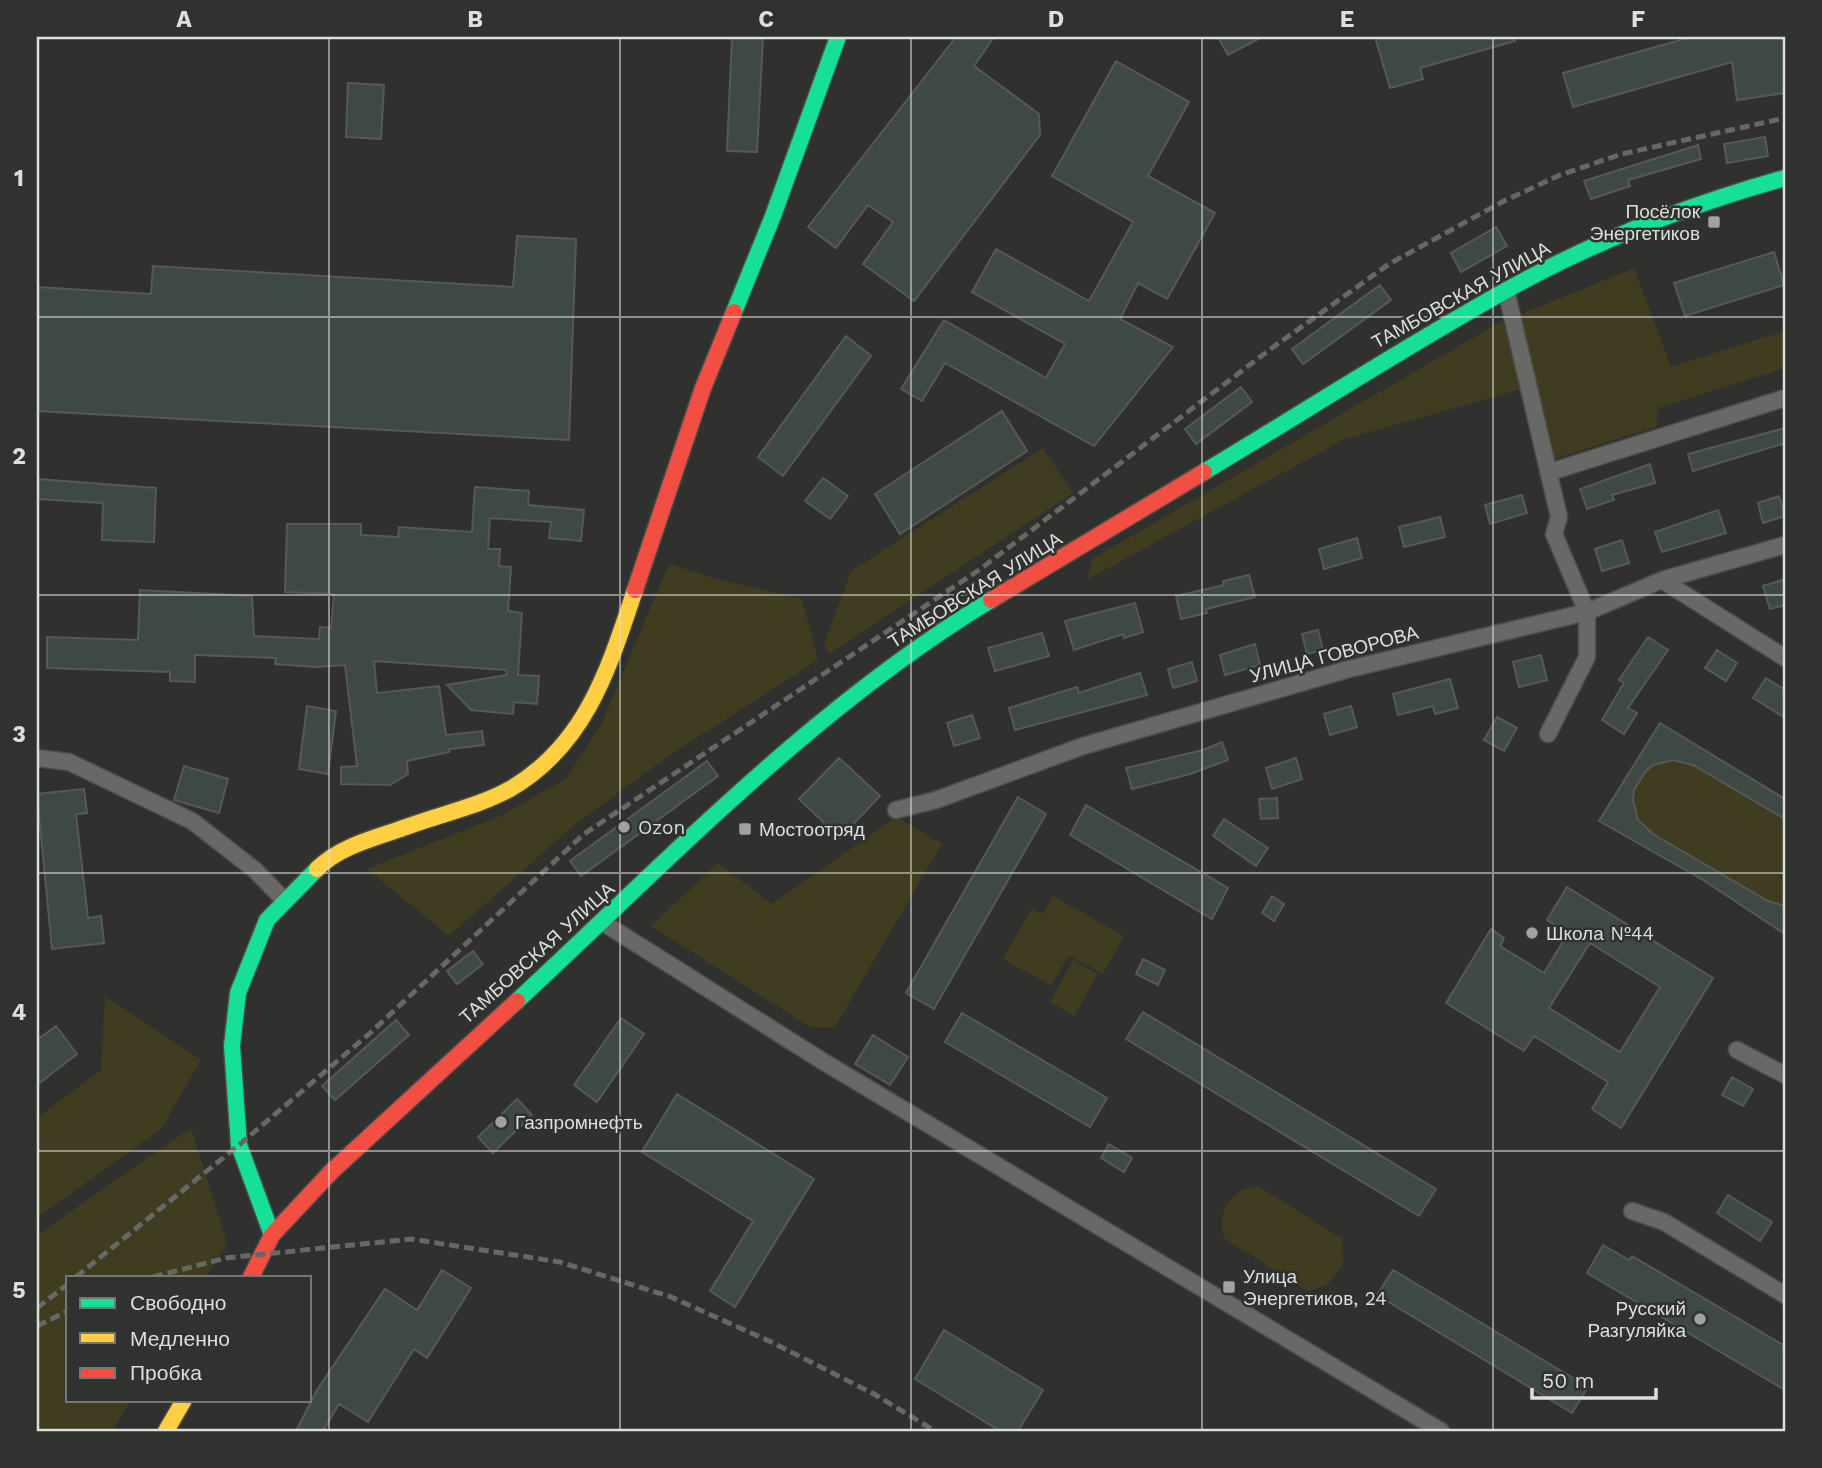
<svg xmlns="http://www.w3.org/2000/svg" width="1822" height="1468" viewBox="0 0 1822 1468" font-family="'Work Sans',sans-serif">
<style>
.green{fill:#403c1f}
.building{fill:#3e4943;stroke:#575857;stroke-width:2;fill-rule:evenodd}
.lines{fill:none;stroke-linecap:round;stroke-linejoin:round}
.street-casing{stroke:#4c4d4b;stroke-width:19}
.fast-casing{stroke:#4c4d4b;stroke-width:19}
.slow-casing{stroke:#4c4d4b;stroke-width:19}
.jam-casing{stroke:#4c4d4b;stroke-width:19}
.street{stroke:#686967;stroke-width:16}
.fast{stroke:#16e098;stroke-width:16}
.slow{stroke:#ffcf43;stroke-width:16}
.jam{stroke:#f24e42;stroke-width:16}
.rail{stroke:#676866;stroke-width:5;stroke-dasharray:10 5;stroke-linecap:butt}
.grid{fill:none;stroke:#dddfdc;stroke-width:2;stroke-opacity:0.55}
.poi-dot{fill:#a0a29f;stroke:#2f322e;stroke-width:2.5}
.labels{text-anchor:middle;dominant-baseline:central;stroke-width:5;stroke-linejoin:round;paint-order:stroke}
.poi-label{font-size:19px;fill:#dddfdc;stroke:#2f322e;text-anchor:start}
.street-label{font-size:19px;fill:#dddfdc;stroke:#2f322e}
.neatline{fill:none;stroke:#dddfdc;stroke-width:2.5}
.grid-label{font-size:23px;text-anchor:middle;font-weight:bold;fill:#dddfdc}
</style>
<rect width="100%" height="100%" fill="#30312f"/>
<path class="green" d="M1634,268L1671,367L1785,331V368L1658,408L1657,426L1554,459L1536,385L1345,439L1088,579L1092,559L1497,324Z
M1043,448L1073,493L829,654L824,644L851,571Z
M669,564L713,578L802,599L818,660L670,755L573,826L449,936L367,869L500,816L566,779L601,725Z
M1663,761H1683L1693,765L1785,819V906L1768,901L1645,828C1625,803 1633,773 1663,761Z
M896,817L942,844L835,1027H810L651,926L718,863L772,904Z
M1053,896L1124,936L1103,974L1069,955L1051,986L1003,959L1032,908L1043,914Z
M1073,960L1098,974L1074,1016L1050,1002Z
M105,996L201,1060L161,1129L37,1218V1118L101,1070Z
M191,1128L227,1243L206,1277H68V1400H131L112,1431H37V1235Z
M1258,1186L1342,1239L1343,1265L1326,1286L1307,1291L1224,1238C1216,1211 1231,1189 1258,1186Z"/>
<path class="building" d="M732,37H763L757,152L727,151Z
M956,37H994L974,66L1039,114L1040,135L914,301L863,264L893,222L868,205L836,248L808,227Z
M1218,37H1262L1228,55Z
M1375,37H1515V41L1420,68L1423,79L1390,88Z
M1691,37H1785V93L1737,100L1732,62L1573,107L1563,73Z
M1116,61L1189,102L1148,176L1215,213L1167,299L1138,283L1120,319L1173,347L1094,446L945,363L922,401L901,389L944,320L1046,378L1065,344L972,292L996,249L1089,301L1133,222L1052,176Z
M348,83L384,85L381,139L346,137Z
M1765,137L1768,156L1727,163L1724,144Z
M1698,145L1701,159L1628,180L1630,186L1591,199L1584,181Z
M1496,227L1507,246L1461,272L1451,253Z
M517,236L576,239L569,440L37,411V287L151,294L153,266L513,287Z
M1774,252L1784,285L1685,316L1674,283Z
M1380,285L1391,300L1303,364L1292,349Z
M846,336L871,356L783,476L758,457Z
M1241,387L1252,402L1196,444L1185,429Z
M1002,411L1027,451L900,534L875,494Z
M1785,428V443L1693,471L1688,454Z
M1650,464L1655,483L1612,495L1614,500L1587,509L1580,489Z
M823,478L848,496L830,519L805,501Z
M37,479L156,488L154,542L102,540L103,503L37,499Z
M475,487L529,491L528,505L584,510L581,541L549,538L551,522L490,518L488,549H500L499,566L511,567L508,611L522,613L518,675L539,676L537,704L514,702L513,714L471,710L447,685L507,675L506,670L374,661L377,693L439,686L446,735L482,731L484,745L449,749V752L407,761L408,774L390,785L341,784V767L357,766L345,665L316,667L275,664L276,658L195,655V682L170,681V672L47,668V637L138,640L140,590L252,596L254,636L319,639L320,627L331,628L334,594L285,592L287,524H361V535L398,537L399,527L472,532Z
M1522,495L1527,513L1490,524L1485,505Z
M1779,496L1785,516L1763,523L1758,503Z
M1718,510L1726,533L1662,552L1655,532Z
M1440,517L1445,537L1404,547L1399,527Z
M1357,538L1362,558L1324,569L1319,549Z
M1622,540L1629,563L1602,571L1595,549Z
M1249,575L1255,597L1206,609L1207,613L1181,619L1176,596L1224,585L1223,581Z
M1785,579V605L1770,609L1763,586Z
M1135,603L1143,632L1124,638L1123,634L1074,650L1065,621Z
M1318,630L1323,650L1307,654L1302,634Z
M1042,633L1049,656L995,671L988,648Z
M1648,637L1668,650L1628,708L1637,713L1624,734L1602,720L1624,683L1619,680Z
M1255,644L1260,665L1225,675L1220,655Z
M1717,650L1737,663L1726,681L1705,668Z
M1541,655L1547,680L1519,687L1513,662Z
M1192,662L1197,681L1173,688L1168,669Z
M1140,673L1147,695L1015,730L1009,708L1077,687L1079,693Z
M1766,678L1785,690V718L1753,698Z
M1450,679L1458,708L1435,714L1433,706L1398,715L1393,694Z
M307,706L336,711L328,774L299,769Z
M1351,706L1357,727L1330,735L1324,714Z
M972,715L980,738L954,746L947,723Z
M1497,717L1517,728L1504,751L1484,740Z
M1660,723L1785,799V819L1693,765L1673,760L1653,765L1645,772L1634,790L1633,800L1638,820L1653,834L1768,901L1785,906V934L1703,880L1599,821Z
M1222,742L1228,760L1190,774L1132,789L1126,768L1203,750Z
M839,758L880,796L840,838L799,799Z
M1296,758L1302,779L1272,789L1266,768Z
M707,761L718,776L581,876L570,861Z
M184,766L228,779L219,813L174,800Z
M84,789L87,813L76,814L88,918L101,916L104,943L52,949L37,794Z
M1018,797L1046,814L934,1009L906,993Z
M1277,798L1278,818L1261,819L1259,799Z
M1086,805L1228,888L1212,919L1070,835Z
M1224,819L1268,848L1256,866L1213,836Z
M1567,887L1713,978L1621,1128L1592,1109L1608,1082L1534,1036L1524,1051L1446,1003L1491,929L1504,938L1500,946L1544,973L1568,933L1547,920ZM1590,943L1660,987L1620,1052L1549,1008Z
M1272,896L1284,904L1274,921L1262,913Z
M473,951L483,964L457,984L447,971Z
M1143,959L1165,970L1158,985L1136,974Z
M1143,1012L1436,1189L1419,1216L1126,1039Z
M962,1013L1107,1098L1090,1127L945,1042Z
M621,1018L644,1034L597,1102L574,1085Z
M396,1020L409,1035L335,1100L322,1086Z
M56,1026L77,1054L37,1085V1040Z
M873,1035L908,1057L890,1085L855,1064Z
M1732,1077L1753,1089L1743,1106L1722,1095Z
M677,1094L814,1179L735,1307L710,1291L753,1221L642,1152Z
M517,1099L532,1115L493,1153L478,1137Z
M1109,1144L1132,1158L1124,1172L1101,1158Z
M1728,1195L1772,1222L1760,1241L1717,1213Z
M1603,1245L1629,1260L1632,1256L1785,1346V1390L1587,1273Z
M442,1270L471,1288L427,1358L414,1349L368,1422L339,1404L323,1431H296L317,1390L385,1289L417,1310Z
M1393,1270L1588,1387L1572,1413L1377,1295Z
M944,1330L1043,1390L1018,1431H1000L915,1379Z"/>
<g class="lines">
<defs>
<path id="street" d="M1506,290L1559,517L1554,534L1587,612V657L1548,734
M1550,472L1785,398
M1662,580L1785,658
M37,758L69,762L192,821L255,870L284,900
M896,810L936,800L1083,746L1349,669L1587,612L1662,580L1785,545
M602,922L824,1062L1441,1431
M1737,1050L1785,1075
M1632,1211L1664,1222L1785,1295"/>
<path id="fast" d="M734,312L773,216L838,37
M1204,472C1304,412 1403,348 1505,291C1592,242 1689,205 1785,178
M517,1001C668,861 814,707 991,600
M272,1235L239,1145L232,1046L238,993L267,920L317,869"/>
<path id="slow" d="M317,869C341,845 379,837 409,826C441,814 480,806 510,789C586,745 609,668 635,590
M166,1431L184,1400"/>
<path id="jam" d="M635,590L703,388L734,312
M991,600L1204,472
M251,1277L272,1235L332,1171L517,1001"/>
</defs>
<use href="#street" class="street-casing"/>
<use href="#fast" class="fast-casing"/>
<use href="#slow" class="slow-casing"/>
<use href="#jam" class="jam-casing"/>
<use href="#street" class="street"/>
<use href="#fast" class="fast"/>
<use href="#slow" class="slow"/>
<use href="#jam" class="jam"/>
<path class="rail" d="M76,1277L239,1145L369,1034L584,834L979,570L1272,348L1389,264L1504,201L1560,175L1622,154L1785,118
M153,1277L226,1258L411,1239L560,1262L671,1297L769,1341L874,1394L935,1431
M37,1308L68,1284
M37,1326L68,1311"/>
</g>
<path class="grid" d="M329,37V1431M620,37V1431M911,37V1431M1202,37V1431M1493,37V1431M37,317H1785M37,595H1785M37,873H1785M37,1151H1785"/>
<g class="poi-dot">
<rect x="1707" y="215" width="14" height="14" rx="3.5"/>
<circle cx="624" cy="827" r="7"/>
<rect x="738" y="822" width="14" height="14" rx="3.5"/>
<circle cx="1532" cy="933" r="7"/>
<circle cx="501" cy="1122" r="7"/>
<rect x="1222" y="1280" width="14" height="14" rx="3.5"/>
<circle cx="1700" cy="1319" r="7"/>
</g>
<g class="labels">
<g class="poi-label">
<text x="1700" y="211" text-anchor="end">Посёлок<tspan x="1700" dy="22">Энергетиков</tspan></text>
<text x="638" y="827">Ozon</text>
<text x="759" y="829">Мостоотряд</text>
<text x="1546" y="933">Школа №44</text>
<text x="515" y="1122">Газпромнефть</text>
<text x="1243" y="1276">Улица<tspan x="1243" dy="22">Энергетиков, 24</tspan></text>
<text x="1686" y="1308" text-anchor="end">Русский<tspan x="1686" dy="22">Разгуляйка</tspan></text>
</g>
<g class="street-label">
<text transform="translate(1461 295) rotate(-29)">ТАМБОВСКАЯ УЛИЦА</text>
<text transform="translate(975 590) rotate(-32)">ТАМБОВСКАЯ УЛИЦА</text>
<text transform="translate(1334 654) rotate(-15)">УЛИЦА ГОВОРОВА</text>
<text transform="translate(537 953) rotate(-42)">ТАМБОВСКАЯ УЛИЦА</text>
</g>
</g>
<rect width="1822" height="1468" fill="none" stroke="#2f322e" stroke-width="77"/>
<rect x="66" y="1276" width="245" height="126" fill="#2f322e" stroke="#757774" stroke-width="2"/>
<rect x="80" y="1298" width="35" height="10" fill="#16e098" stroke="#757774" stroke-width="2"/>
<text x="130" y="1310" font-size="21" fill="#dddfdc">Свободно</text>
<rect x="80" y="1333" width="35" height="10" fill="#ffcf43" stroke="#757774" stroke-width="2"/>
<text x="130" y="1346" font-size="21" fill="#dddfdc">Медленно</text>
<rect x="80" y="1368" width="35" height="10" fill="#f24e42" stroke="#757774" stroke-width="2"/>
<text x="130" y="1380" font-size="21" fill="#dddfdc">Пробка</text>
<path d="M1532 1388v10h124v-10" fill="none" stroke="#dddfdc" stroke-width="3.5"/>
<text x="1542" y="1388" font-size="21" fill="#dddfdc" stroke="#2f322e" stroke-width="5" paint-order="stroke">50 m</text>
<rect x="38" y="38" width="1746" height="1392" class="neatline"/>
<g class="grid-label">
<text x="184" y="27">A</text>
<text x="475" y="27">B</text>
<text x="766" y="27">C</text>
<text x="1056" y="27">D</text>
<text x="1347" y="27">E</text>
<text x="1638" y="27">F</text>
<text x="19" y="186">1</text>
<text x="19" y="464">2</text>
<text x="19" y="742">3</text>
<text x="19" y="1020">4</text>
<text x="19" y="1298">5</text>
</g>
</svg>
